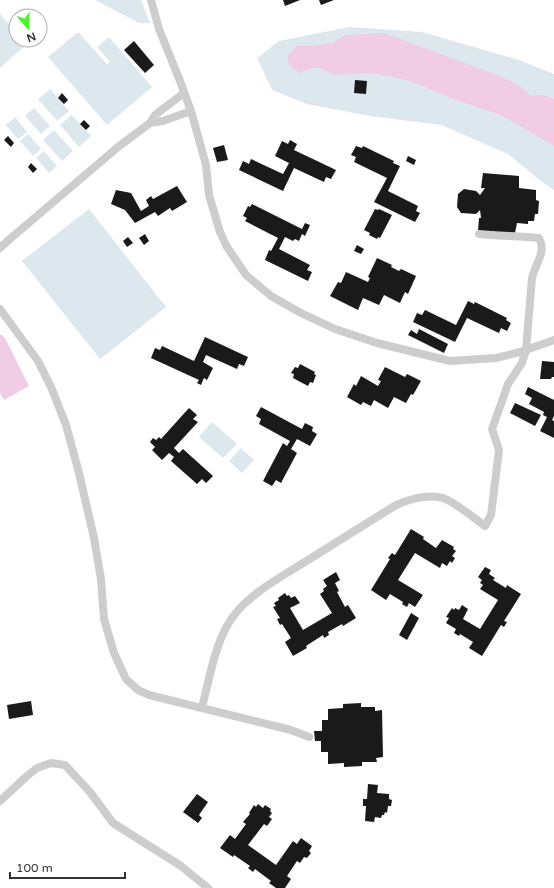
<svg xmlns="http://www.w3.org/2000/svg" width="554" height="888" viewBox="0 0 554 888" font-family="'Varela Round',sans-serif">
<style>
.green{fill:#dde7ee}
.water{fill:#f0cce5}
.building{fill:#1a1a1a}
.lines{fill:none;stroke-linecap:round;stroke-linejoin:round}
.minor{stroke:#cdcdcd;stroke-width:8}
</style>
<rect width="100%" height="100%" fill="#fff"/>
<path class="green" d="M95,0H141L150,23H139Z
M0,14L16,32V40H23L27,44L0,68Z
M349,27L422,32L519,60L554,74V190L542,182L508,154L441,125L370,116L307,104L272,90L257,58L279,41Z
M78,32L107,64L110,62L97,47L109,37L152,87L107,125L48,57Z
M50,89L69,111L57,121L38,99Z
M34,108L50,126L41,134L25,116Z
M72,115L91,136L79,147L60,125Z
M15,117L27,132L18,139L6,125Z
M54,130L73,151L62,161L43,140Z
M28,134L41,149L33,156L20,141Z
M44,151L57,166L49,173L36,158Z
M89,209L166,307L100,359L22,261Z
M212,422L237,444L223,458L199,437Z
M241,448L254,460L242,473L229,461Z"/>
<path class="water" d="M384,33L502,77L517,84L531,96L544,95L554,99V146L503,116L461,102L410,81L373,73L332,75C319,65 314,67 300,73L289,66L288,55L297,46H313L332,43L345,35Z
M0,334L5,338L29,386L4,400L0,393Z"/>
<path class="building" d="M283,0H300L285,6Z
M319,0H334L321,5Z
M134,41L154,65L145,73L124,50Z
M355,80L367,81L366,94L354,93Z
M62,93L68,100L64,104L58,98Z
M84,120L90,126L86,130L80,124Z
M8,136L14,143L11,147L4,140Z
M290,140L297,144L294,150L336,170L331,179L326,177L324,182L294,168L283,191L239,170L243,161L249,164L251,159L283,174L289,163L275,156L282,141L288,144Z
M224,145L228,160L217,162L213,148Z
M356,146L362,148L363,146L394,161L393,163L400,166L388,191L418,206L416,211L420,213L415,222L374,202L387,178L354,162L356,157L351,155Z
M408,156L416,160L414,165L406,161Z
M31,163L37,169L33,173L28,167Z
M483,173L519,176V188L536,190V200L539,201L538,214H535L534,221H528V224L517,223L515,233L478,231L479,218H481L480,210L476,214L461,213L457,207L458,194L464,189L476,191L480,195L485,188H481Z
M177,186L187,202L172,211L170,208L158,216L155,212L135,223L125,210L111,204L116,190L131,193L141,211L149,206L146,200L151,196L153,199Z
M252,204L302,229L305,223L310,225L305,236L302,234L299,241L295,239L293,241L285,237L279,249L310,265L307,270L312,272L308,281L265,260L269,250L271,251L278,238L245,221L247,218L243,216L248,206L250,207Z
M375,209L378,210L379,209L392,215L380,238L378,237L377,239L369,235L370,233L364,230Z
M145,234L149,241L144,245L139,238Z
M128,237L133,243L127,247L123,241Z
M357,245L364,249L361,254L354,251Z
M377,258L392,265L391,267L399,271L401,269L416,276L408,294L405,292L400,303L384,295L379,305L363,298L358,310L330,296L338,282L341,283L346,272L368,282L370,278L368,277Z
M468,301L474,304L475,302L507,318L506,320L511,323L507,331L501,328L499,333L467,318L455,342L413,322L417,313L422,315L425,310L456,325Z
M419,329L448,344L444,353L408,335L411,330L417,334Z
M205,337L248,357L244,366L239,364L237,369L206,355L203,362L213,368L207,380L204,378L201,385L197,383L199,380L151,358L155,348L160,350L162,346L194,361Z
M542,361L554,362V377H552L551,379H540Z
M300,364L315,372L314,374L316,375L313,383L310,382L308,386L293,378L294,374L291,373L295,367L298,368Z
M385,367L405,377L407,374L421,381L413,395L411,394L406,403L394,397L388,408L374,400L371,406L363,402L361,405L347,397L354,384L356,386L361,376L378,386L381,381L378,380Z
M528,387L554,400V416L552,420L554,421V438L540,431L547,417L543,415L544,412L529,404L532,398L525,394Z
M515,403L541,415L535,426L510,413Z
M261,407L302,429L305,423L313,427L312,431L317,434L310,446L297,439L291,449L297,453L281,483L276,480L272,486L263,481L283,443L287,446L290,441L259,424L261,419L256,416Z
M189,408L197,415L193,419L198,422L174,448L179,453L183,449L213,476L206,483L202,479L197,484L171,461L174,457L169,453L162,460L152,450L155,447L150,442L153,438L156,440L159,437L161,439Z
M411,529L424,537L423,539L436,548L442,540L454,547L453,549L456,551L452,556L455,558L452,563L450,561L447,566L442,563L440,568L415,553L398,580L423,595L415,607L409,603L407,607L402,604L403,602L390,594L386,600L371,590L390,559L388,558L392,553L395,555Z
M485,567L491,570L489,574L495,578L493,580L506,588L507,585L521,594L504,621L507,622L504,627L501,625L482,656L469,648L473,642L460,634L459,636L454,633L456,629L446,623L449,618L446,617L452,608L454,610L455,608L459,610L462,605L468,609L463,619L480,629L498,600L480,589L483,585L480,583L482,580L478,577Z
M336,572L340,580L335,583L339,591L337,592L345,607L348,605L356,618L343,626L342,624L328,632L329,635L324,638L323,635L306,646L307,648L293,656L285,642L291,638L282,624L280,625L277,619L280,618L273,607L276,606L274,603L279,600L278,598L285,593L287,596L289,595L291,598L295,596L300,603L290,608L303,630L332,613L320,594L324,591L323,589L327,586L323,580Z
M411,613L419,618L407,640L399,635Z
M31,701L33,715L9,719L7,705Z
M361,703V707H375V711L382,710L383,757L376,758L377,762H362V766L344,767V763L328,764V752H321V741H315L314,731H322V720H328V709L343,708V704Z
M368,784L378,785L377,793L389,794V799L392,800L391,806H388L387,813L385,812L384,815H382L381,818L375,817L374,822L365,821L366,806H363V799H367Z
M197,794L208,802L199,815L202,818L198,823L183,812Z
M258,804L263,808L265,805L271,809L270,811L272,813L269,817L272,819L267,826L264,824L248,845L276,865L293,841L297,844L301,838L312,846L309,851L311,853L307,858L304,857L300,863L297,861L287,876L291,879L285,888H276L269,883L271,881L255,869L253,872L248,868L250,866L234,855L233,857L220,848L230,835L235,839L246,824L243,822L250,814L249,813L254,805L256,807Z"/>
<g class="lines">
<path class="minor" d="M151,0L159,29L180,81L191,111L206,165L209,195L220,232L227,247L246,275L271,296L301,313L335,329L377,343L450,361L496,358L520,352L554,340
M150,123L163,121L191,111
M0,248L11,238L118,147L150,123L155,115L184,93
M0,309L38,361L51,387L66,425L79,473L94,538L101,579L104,619L114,653L126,679L138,690L149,695L291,730L309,737
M202,707C209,681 214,649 227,626C242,597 281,577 308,560C338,541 367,523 396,505C410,499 427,494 443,498C455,502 474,518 485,526L491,515L499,450L492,429L508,384L522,363L526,350L532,278C535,264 547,252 539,238C519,236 499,236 479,234
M0,801L27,776L37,768L51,763L65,765L90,792L113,823L181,866L208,888"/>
</g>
<g transform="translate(28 28) rotate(161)"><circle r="19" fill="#ffffff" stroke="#adadad"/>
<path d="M0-3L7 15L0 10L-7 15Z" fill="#48f42a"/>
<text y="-6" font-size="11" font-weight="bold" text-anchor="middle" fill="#333333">N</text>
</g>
<path d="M10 872v6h115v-6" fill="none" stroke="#333333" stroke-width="2"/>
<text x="16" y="872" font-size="12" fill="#333333" stroke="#ffffff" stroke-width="3" paint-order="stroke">100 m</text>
</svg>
